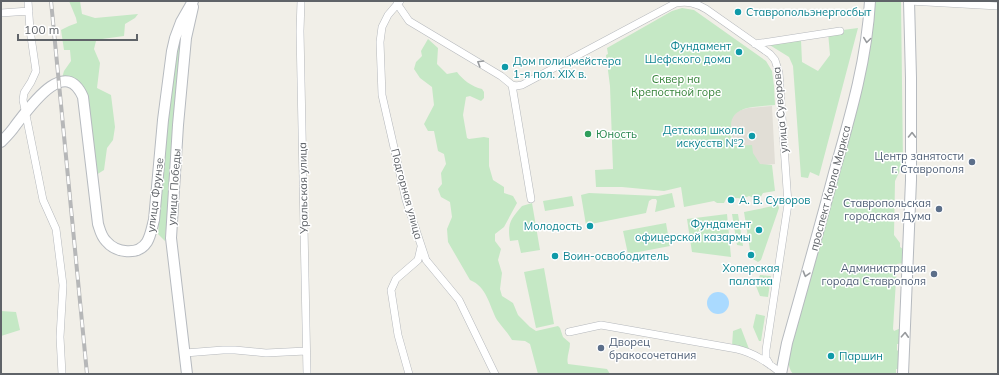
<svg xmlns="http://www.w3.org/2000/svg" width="999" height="375" viewBox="0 0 999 375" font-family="Mulish,sans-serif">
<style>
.education{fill:#e1ded6}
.green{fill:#c5e8c5}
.water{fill:#aadaff}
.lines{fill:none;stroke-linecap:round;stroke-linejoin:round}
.street-casing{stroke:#b5b8bc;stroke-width:8}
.secondary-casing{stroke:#b6babf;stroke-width:12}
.street{stroke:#fff;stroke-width:7}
.secondary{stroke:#fff;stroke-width:10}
.rail-casing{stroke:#b6b7b8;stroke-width:4}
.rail{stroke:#fff;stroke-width:2.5;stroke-dasharray:8;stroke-linecap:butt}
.oneway{stroke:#979a9d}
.culture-dot{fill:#0f9aa8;stroke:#fff;stroke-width:1.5}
.leisure-dot{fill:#2e9e5b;stroke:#fff;stroke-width:1.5}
.service-dot{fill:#5c6f8a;stroke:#fff;stroke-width:1.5}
.labels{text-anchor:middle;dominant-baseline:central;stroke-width:3;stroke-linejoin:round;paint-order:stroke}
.culture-label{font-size:11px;fill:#0d838f;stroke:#fff;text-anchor:start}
.park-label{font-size:11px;fill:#348238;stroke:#fff}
.street-label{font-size:11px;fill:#5f6368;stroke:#fff}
.leisure-label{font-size:11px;fill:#27864d;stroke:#fff;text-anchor:start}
.service-label{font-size:11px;fill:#4e5e75;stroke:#fff;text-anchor:end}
</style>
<rect width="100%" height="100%" fill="#f1efe8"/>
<path class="education" d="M772,106L775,164L754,166L733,147L730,124L732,117L738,111L748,108Z"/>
<path class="green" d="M69,1H80L82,14L95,18L138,14L135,18L125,24L124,36L102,39L96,41L94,49L100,63L97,88L111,95L115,127L113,140L107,148L104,170L96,175L85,96L62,78L64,71L71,61L70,50H64L61,30L69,26L77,23L76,18Z
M874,1H901L903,164L895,181L894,235L900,243V247L903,249V263L897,264L893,329L894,331L901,328V344H897V350L899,352L900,369H896V374H793C784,364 791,345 793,334Z
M682,8L694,10L766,61L772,71L774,86L775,105C760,107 732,104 731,125C730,132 732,140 733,146L752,145L753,153L760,164L772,165L775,191L763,193L759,200L749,196L742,199L738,198L726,199L724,203H717L714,201L684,207L681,187L664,191L622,187H596L595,170L613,169L610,86L606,55L608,54L607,48L672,11Z
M858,28L819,176L810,172L808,178L801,177L793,66L789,57L768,44L801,40L802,62L818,71L830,55L828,32Z
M181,36H183L174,124L165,241L158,234L168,120L176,55Z
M428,39L438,48L437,64L447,74L457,72C462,79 472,87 482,89L484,92V98L481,101L470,96L466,97L463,115L467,138L469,139L484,137L489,138V166L493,180L504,187V193L513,196L517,203L504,227L495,234V241L501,249L498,260L502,273L500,289L502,296L513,303L518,315L530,327L536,331L558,326L560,328L563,337L570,343C570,351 566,357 568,364L607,369L610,374H538L530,344L525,341L512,340C508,333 502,327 497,320C489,305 487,287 470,280L448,242L447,229L452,217L450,202L441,197L438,189L442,184L441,173L446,164L444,154L438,151L434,131H428L424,124L434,105L432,87L420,78L414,69L416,62L422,56L421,51Z
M589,193L658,196L672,193L675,207L655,212L657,201L656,199H652L649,201L646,213L586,225L581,195Z
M572,196L574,206L545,211L543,201Z
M532,203L540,250L521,253L518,240L510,241C507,223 511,219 522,206Z
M778,205L779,208L761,260L758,262L753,259V255L755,251L750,250L744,212Z
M727,214L731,257L692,252L687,219Z
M732,214H738L743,246L737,245Z
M666,223L670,246L628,254L623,231Z
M544,268L554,324L536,328L524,272Z
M760,275L771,276L768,297L760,296L756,286Z
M1,311L16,312L20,330L1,336Z
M756,314L765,316L761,341H759L753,327Z
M741,328L749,349L732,346L733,331Z"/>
<path class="water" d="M707 303a11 11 0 1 1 22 0a11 11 0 1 1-22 0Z"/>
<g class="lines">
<defs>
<path id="street" d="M28,1L30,30L36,71L31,82L24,93L23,100L43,200L56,229L63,285L60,337L62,374
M301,1L300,31L307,374
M397,1L398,5L409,21L501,76L512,85
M400,1L388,15L382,27L380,42L382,95L406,200L426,260L459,300L495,374
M909,1L998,6
M1,13L29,11
M755,44L840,31
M512,85L516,86L522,85L676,3C688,1 696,3 706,9L770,54L775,60L779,73L788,204L766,350V358L770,365
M512,85L531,199
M569,332L601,325L737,349C754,353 767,362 781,373
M185,353L223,350H235L266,353L306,351
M409,374L398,335L391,290L396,279L418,260L421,247"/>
<path id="secondary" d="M1,142C6,137 11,132 15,126C29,108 65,55 83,97L98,224C100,230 101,236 106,241C116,253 138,256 147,242C151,235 152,227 154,220L163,120L172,51L175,38L181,22L193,1
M187,374L171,238L178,125L186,38L193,7
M781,374L787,343C803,286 819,230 834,173C850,117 867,60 870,1
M903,374L911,180V78L909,1"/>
</defs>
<use href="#street" class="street-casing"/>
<use href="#secondary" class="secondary-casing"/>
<use href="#street" class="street"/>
<use href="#secondary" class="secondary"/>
<defs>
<path id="rail" d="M51,1L87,374"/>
</defs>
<use href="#rail" class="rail-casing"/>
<use href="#rail" class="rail"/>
</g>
<defs><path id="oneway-chevron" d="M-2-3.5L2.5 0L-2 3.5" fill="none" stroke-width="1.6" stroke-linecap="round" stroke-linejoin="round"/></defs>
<g class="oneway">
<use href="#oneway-chevron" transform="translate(867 40) rotate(98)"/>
<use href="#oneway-chevron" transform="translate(480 63) rotate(-149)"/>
<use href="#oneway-chevron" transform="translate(912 135) rotate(-89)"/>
<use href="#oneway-chevron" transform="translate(806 274) rotate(106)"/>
<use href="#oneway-chevron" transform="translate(905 335) rotate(-87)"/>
</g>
<g class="culture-dot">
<circle cx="738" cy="12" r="4"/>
<circle cx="739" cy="52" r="4"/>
<circle cx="505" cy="67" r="4"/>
<circle cx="752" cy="136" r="4"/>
<circle cx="731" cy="200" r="4"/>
<circle cx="590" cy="226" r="4"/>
<circle cx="759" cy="230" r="4"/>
<circle cx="751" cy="255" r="4"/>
<circle cx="555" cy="256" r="4"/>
<circle cx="831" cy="356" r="4"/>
</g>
<circle class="leisure-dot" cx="588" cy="134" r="4"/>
<g class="service-dot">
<circle cx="972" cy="162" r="4"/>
<circle cx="939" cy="209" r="4"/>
<circle cx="934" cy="274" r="4"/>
<circle cx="601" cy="348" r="4"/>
</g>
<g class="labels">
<g class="culture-label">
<text x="746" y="12">Ставропольэнергосбыт</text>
<text x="731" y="46" text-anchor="end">Фундамент<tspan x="731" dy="13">Шефского дома</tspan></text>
<text x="513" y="61">Дом полицмейстера<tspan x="513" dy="13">1-я пол. XIX в.</tspan></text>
<text x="744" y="130" text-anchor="end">Детская школа<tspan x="744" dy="13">искусств №2</tspan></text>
<text x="739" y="200">А. В. Суворов</text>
<text x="751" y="224" text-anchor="end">Фундамент<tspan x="751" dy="13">офицерской казармы</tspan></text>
<text x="582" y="226" text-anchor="end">Молодость</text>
<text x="563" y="256">Воин-освободитель</text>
<text x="751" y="268" text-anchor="middle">Хоперская<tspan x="751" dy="13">палатка</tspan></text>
<text x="839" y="356">Паршин</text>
</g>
<g class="park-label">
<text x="676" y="79">Сквер на<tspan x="676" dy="13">Крепостной горе</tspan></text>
</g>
<g class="street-label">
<text transform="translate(780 110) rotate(-95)">улица Суворова</text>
<text transform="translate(174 187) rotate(-86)">улица Победы</text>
<text transform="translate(303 188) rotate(-91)">Уральская улица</text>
<text transform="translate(830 188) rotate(-75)">проспект Карла Маркса</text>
<text transform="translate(407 194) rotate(75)">Подгорная улица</text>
<text transform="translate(155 195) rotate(-83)">улица Фрунзе</text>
</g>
<g class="leisure-label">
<text x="596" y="134">Юность</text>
</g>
<g class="service-label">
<text x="964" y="156">Центр занятости<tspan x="964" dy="13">г. Ставрополя</tspan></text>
<text x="931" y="203">Ставропольская<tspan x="931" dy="13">городская Дума</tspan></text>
<text x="926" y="268">Администрация<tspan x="926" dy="13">города Ставрополя</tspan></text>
<text x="609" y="342" text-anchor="start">Дворец<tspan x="609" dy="13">бракосочетания</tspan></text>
</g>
</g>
<rect width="999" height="375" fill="none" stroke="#5f6368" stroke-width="4"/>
<path d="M18 34v6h119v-6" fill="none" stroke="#5f6368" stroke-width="2"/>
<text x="24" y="34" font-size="12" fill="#5f6368" stroke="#ffffff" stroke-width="3" paint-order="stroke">100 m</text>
</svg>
